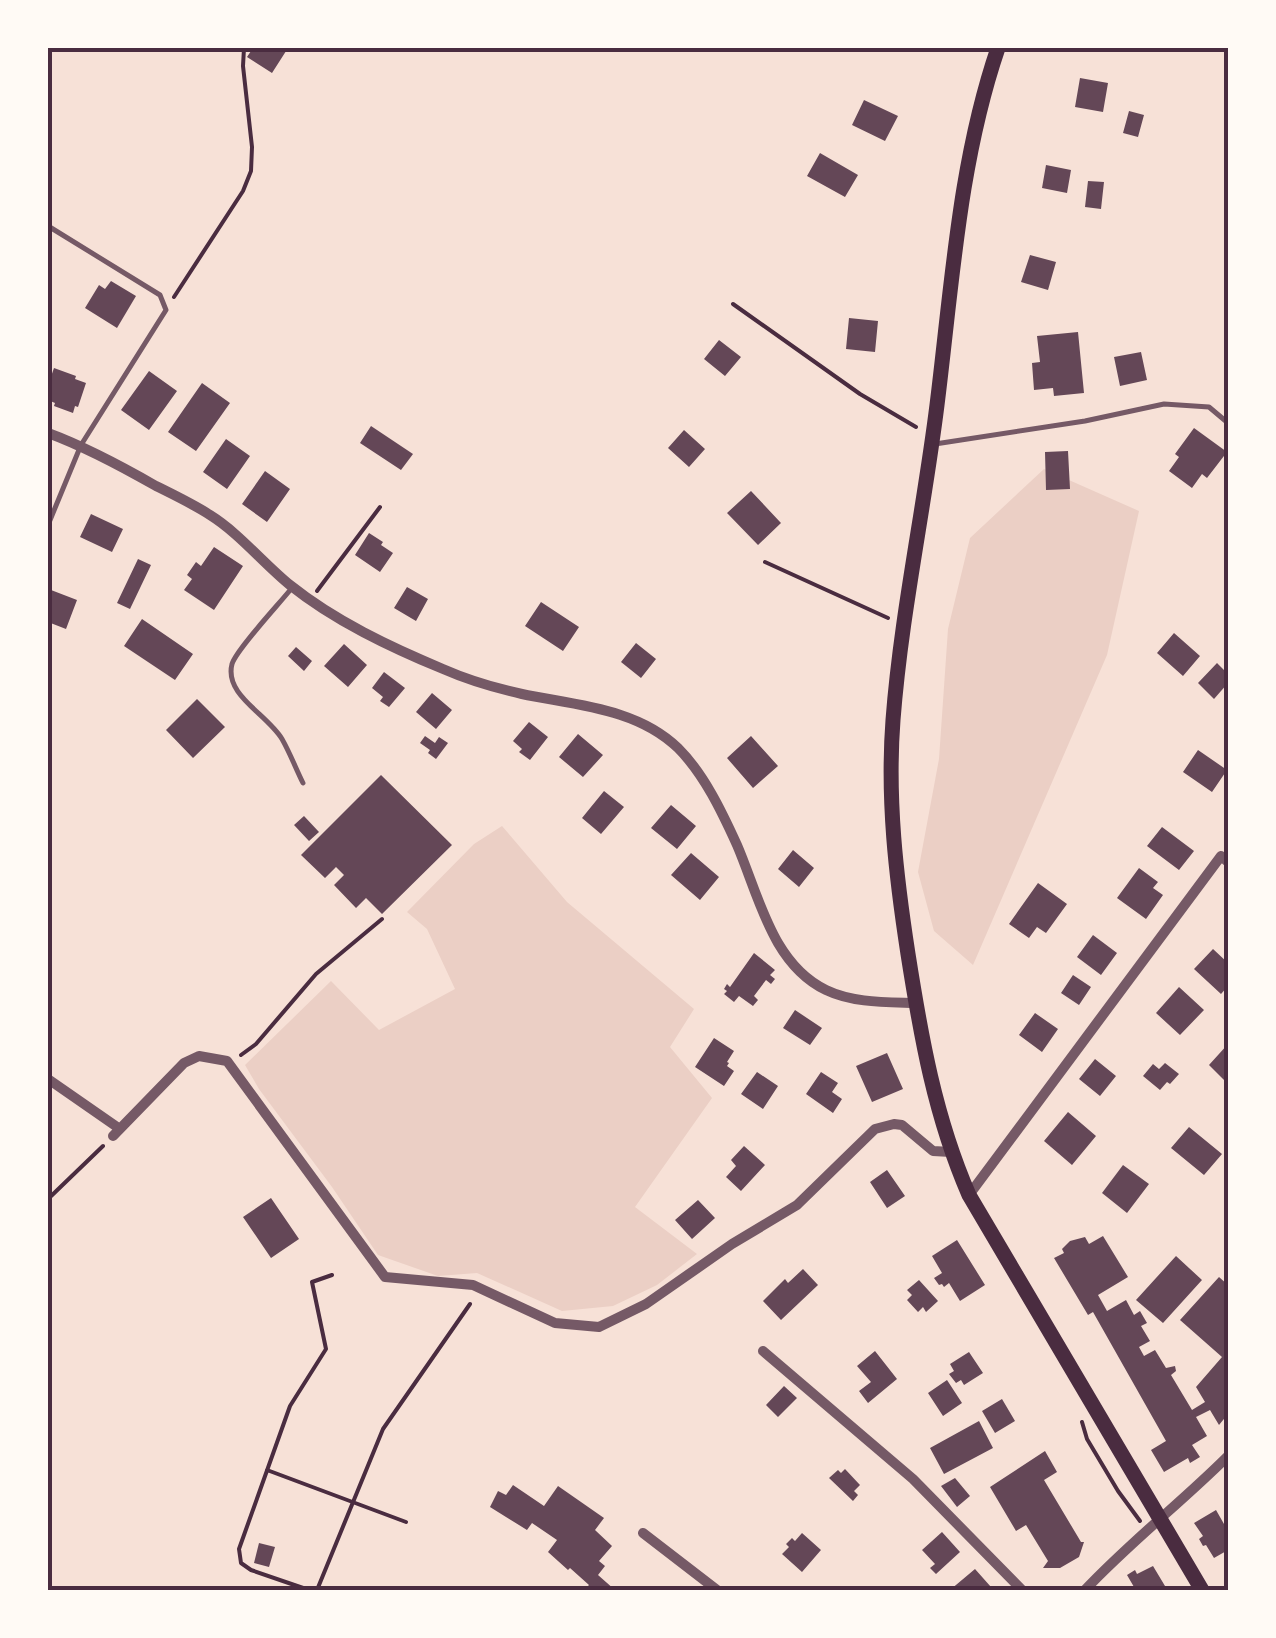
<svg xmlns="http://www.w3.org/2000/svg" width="1276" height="1638" viewBox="0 0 1276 1638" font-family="Poppins,sans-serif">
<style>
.green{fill:#ebcfc5}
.building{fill:#644757}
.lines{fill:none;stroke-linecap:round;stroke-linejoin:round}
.path{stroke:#4a2c40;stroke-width:4}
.service{stroke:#755966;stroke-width:5}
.minor{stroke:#755966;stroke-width:10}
.secondary{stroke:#4a2c40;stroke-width:15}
.neatline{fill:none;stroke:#4a2c40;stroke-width:4}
</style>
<rect width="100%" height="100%" fill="#f7e1d7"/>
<path class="green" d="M1044,469L1139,511L1107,655L973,965L934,931L918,872L939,759L948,629L970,538Z
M502,826L567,902L694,1009L670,1047L712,1098L635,1207L697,1254L657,1285L613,1306L562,1311L477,1273L438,1276L378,1255L332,1187L259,1089L245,1065L331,981L379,1030L455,989L427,929L407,912L474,844Z"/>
<path class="building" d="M253,48H288L272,73L247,57Z
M1080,78L1108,83L1103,112L1075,107Z
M864,100L898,116L885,141L852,125Z
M1129,111L1144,115L1138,137L1123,133Z
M820,153L858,175L845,197L807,176Z
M1046,165L1071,170L1067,193L1042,188Z
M1088,181L1104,182L1101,209L1085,207Z
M1030,255L1056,262L1048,290L1021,282Z
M111,281L136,296L117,328L85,308L99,285L105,289Z
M849,318L878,321L875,352L846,349Z
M1078,332L1084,393L1054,396L1053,388L1034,390L1032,363L1040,362L1037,336Z
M719,340L741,357L725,376L704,359Z
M1141,352L1147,380L1120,386L1114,357Z
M54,368L76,376L75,379L86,383L78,407L75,406L73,413L54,406L55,403L48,400V385Z
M149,371L177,391L149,430L121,410Z
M202,383L230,403L196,451L168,432Z
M371,426L413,454L401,470L360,443Z
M1194,428L1227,452L1207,478L1202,474L1192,488L1169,471L1179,457L1175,454Z
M684,430L705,449L689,467L668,448Z
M226,439L250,456L227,489L203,472Z
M1068,451L1070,489L1046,490L1045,452Z
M265,471L290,489L267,522L242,504Z
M751,491L781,523L758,545L727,513Z
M91,514L123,529L112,552L80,537Z
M369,533L383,542L381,545L393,553L380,572L355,555Z
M214,547L243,566L214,610L184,590L192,579L187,575L196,562L201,566Z
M138,559L151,565L130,609L117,603Z
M407,587L428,599L416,621L394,608Z
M51,590L77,600L66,629L48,622V598Z
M541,602L579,627L563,651L525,626Z
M142,619L193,654L175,680L124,646Z
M1174,633L1200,656L1183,676L1157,653Z
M636,643L656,659L641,678L621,662Z
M344,644L367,665L348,687L324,666Z
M296,647L312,661L304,671L288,656Z
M1217,663L1228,674V683L1214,699L1198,683Z
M384,672L405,688L389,707L380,701L383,697L372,688Z
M432,693L452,710L436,729L416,712Z
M197,699L225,727L193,758L166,730Z
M529,722L548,737L530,760L519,752L522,749L513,741Z
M578,734L603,755L583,777L559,757Z
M425,736L435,743L439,737L448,743L436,759L428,753L430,750L420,743Z
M751,736L778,766L753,788L727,758Z
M1198,750L1227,770L1212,792L1183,772Z
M381,775L452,845L382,914L366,898L356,908L334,885L344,875L336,867L325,878L301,855Z
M604,791L624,807L601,834L582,818Z
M671,805L696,826L677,849L651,828Z
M304,816L319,832L309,841L294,825Z
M1162,827L1194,851L1179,870L1147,846Z
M793,850L814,868L799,887L778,869Z
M691,853L719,877L700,900L671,875Z
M1139,868L1158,882L1153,888L1163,895L1146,919L1117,898Z
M1038,883L1067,904L1046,933L1037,927L1029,938L1009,924Z
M1093,935L1117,953L1101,975L1077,957Z
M1213,949L1228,963V986L1221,994L1194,969Z
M754,953L775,970L770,975L775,979L771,984L766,980L754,996L758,1000L753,1006L739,996L734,1002L724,994L727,991L724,989L727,984L730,987Z
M1073,975L1091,987L1079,1005L1061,993Z
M1179,987L1204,1010L1180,1035L1156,1013Z
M795,1010L822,1028L810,1045L783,1028Z
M1035,1013L1058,1029L1042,1052L1019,1035Z
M714,1038L734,1051L727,1062L729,1063L727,1066L734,1071L724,1086L695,1067Z
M1228,1044V1084L1209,1065Z
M887,1053L903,1089L872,1102L856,1066Z
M1095,1059L1116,1076L1100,1096L1079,1079Z
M1165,1063L1179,1074L1170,1084L1167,1082L1160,1090L1143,1076L1153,1064L1159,1069Z
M757,1072L778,1086L763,1109L741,1094Z
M821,1072L838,1083L832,1092L842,1099L833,1113L806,1094Z
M1068,1112L1096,1136L1072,1165L1044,1141Z
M1189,1127L1222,1154L1204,1175L1171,1148Z
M744,1146L765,1165L741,1191L726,1177L736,1166L731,1160Z
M1123,1165L1149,1184L1127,1213L1102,1193Z
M887,1170L905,1196L887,1208L870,1182Z
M271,1198L299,1239L271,1258L243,1217Z
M698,1200L715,1218L692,1239L675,1220Z
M1103,1236L1128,1277L1098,1295L1107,1311L1126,1300L1134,1315L1140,1311L1147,1323L1141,1326L1150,1341L1139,1347L1144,1356L1155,1350L1166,1368L1175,1366L1176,1371L1171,1375L1192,1410L1205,1402L1196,1387L1222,1357L1180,1320L1219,1277L1228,1285V1414L1219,1425L1210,1410L1196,1417L1207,1436L1192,1445L1200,1457L1190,1463L1188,1458L1164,1472L1151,1450L1166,1441L1093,1312L1088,1315L1054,1258L1064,1253L1062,1249L1070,1241L1085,1237L1089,1244Z
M957,1240L985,1285L960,1301L949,1283L944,1287L942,1284L939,1285L934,1278L942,1273L932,1256Z
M1176,1256L1202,1280L1163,1323L1136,1300Z
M803,1269L818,1285L781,1320L763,1301L785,1279L788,1283Z
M919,1280L938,1301L926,1312L923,1307L918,1312L907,1300L912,1295L907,1290Z
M875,1351L897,1379L868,1403L859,1391L871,1382L857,1366Z
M969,1352L983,1373L964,1385L961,1380L956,1383L949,1374L954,1371L950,1364Z
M947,1380L962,1403L943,1416L928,1393Z
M784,1386L797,1398L778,1417L766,1405Z
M1002,1399L1015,1421L995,1433L982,1411Z
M979,1421L993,1448L944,1474L930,1448Z
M1045,1451L1057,1472L1044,1480L1081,1542H1084L1079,1557L1060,1568H1043L1048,1561L1026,1525L1016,1531L990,1487Z
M845,1469L860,1485L854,1491L858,1495L853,1501L829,1478L838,1470L841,1473Z
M955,1478L970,1496L957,1507L941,1486Z
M513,1485L544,1506L558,1486L604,1518L595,1530L612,1546L599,1561L605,1566L598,1575L615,1590H589L586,1588L589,1585L570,1568L568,1570L548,1552L557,1540L532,1523L527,1530L490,1507L498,1491L506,1495Z
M1216,1510L1228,1531V1550L1214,1558L1206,1545L1203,1546L1199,1539L1203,1536L1194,1523Z
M942,1532L960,1552L936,1574L930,1568L935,1564L922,1550Z
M802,1533L821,1550L802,1572L782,1554L789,1547L786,1544L792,1538L795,1541Z
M259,1543L275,1547L269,1567L254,1563Z
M1153,1566L1165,1586L1158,1590H1129L1134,1587L1127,1575L1135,1570L1137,1574Z
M975,1569L991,1587L987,1590H950Z"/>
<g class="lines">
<path class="path" d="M174,297L243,191L251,171L252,147L243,66L244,48
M733,304L860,394L916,427
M765,562L888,618
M317,591L380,507
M241,1055L256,1044L316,974L382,919
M48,1199L103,1146
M1082,1422L1087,1439L1118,1491L1140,1521
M267,1470L406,1522
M309,1590L251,1570L241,1563L239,1549L290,1406L326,1349L312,1282L332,1275
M317,1590L383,1429L470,1304"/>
<path class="service" d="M48,226L160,295L166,310L81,445L48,525
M935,444L1085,421L1164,404L1209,407L1228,423
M291,589C279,604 236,650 232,664C224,695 267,714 282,739C290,753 296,769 303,783"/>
<path class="minor" d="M48,433C86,447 121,466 156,486C174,495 193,504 210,515C239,533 263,563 290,585C335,621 390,647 443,669C468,680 495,688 522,694C575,705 637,708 678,748C704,774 722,812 737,845C759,896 772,964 826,990C853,1003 886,1002 916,1003
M48,1079L120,1129
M113,1136L184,1063L199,1056L227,1061L385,1277L473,1285L555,1323L599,1327L646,1304L732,1244L797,1205L875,1129L894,1124L902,1125L933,1151L951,1152
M969,1195L1221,856L1228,862
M763,1351L913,1479L1022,1590
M643,1533L717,1590
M1085,1590C1130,1542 1182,1502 1228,1456"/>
<path class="secondary" d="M998,48C959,162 952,285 937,405C924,510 901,615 893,720C887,799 896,876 908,954C921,1037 935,1117 969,1195L1202,1590"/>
</g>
<rect width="1276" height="1638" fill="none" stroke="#fffaf5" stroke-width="100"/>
<rect x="50" y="50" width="1176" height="1538" class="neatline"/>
</svg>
